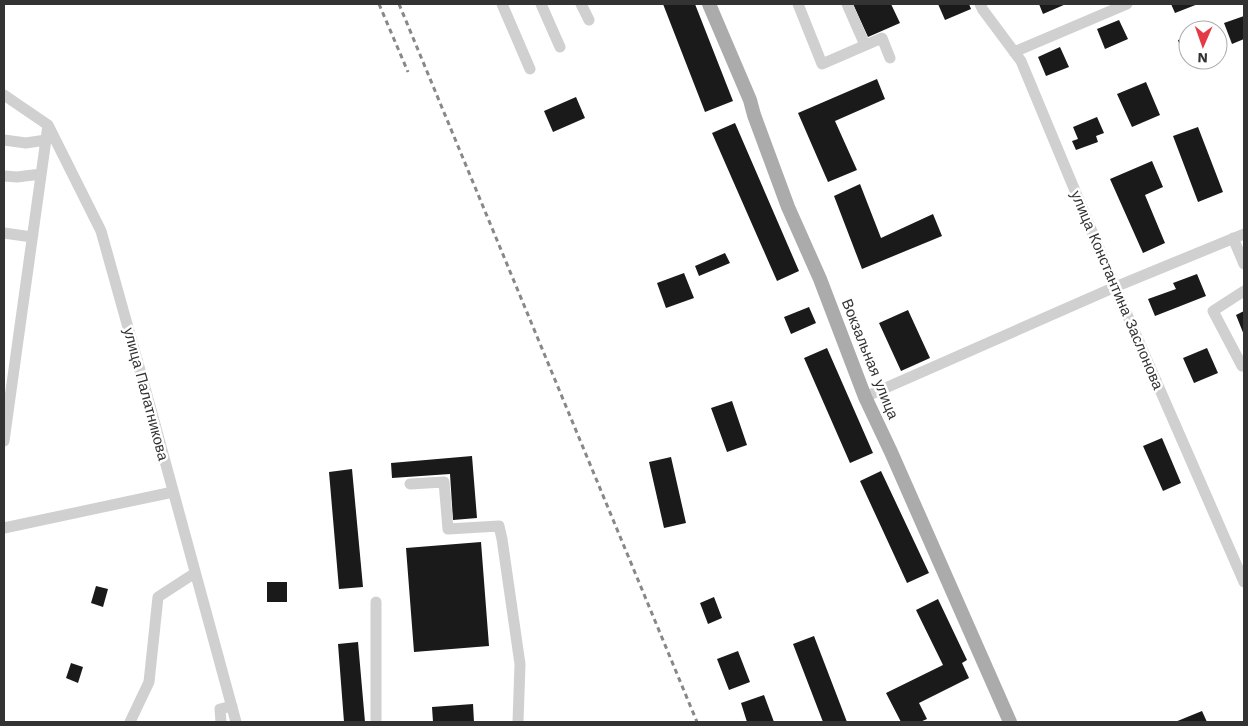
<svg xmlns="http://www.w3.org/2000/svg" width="1248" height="726" viewBox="0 0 1248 726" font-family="'Work Sans',sans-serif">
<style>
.building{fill:#1a1a1a}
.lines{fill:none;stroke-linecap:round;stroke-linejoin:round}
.minor{stroke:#d0d0d0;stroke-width:11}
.major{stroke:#ababab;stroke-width:14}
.rail{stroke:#888;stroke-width:3;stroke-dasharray:5 4;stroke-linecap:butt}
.labels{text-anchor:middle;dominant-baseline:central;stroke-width:5;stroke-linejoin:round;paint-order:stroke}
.street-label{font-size:15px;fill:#333;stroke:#fff}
</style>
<rect width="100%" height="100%" fill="#fff"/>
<path class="building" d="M663,4H695L733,101L705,112Z
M853,4H891L900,23L868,37Z
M938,4H969L971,9L945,20Z
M1039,4H1066L1043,14Z
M1171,4H1198L1175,13Z
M1244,16V39L1232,44L1224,23Z
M1119,20L1128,39L1105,49L1097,29Z
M1188,37V60L1185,61L1178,40Z
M1060,47L1069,67L1046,76L1038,57Z
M877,79L885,99L835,121L857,170L828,182L798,113Z
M1146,82L1160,115L1132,127L1117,94Z
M576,97L585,118L553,132L544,111Z
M1097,117L1104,133L1096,136L1098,142L1076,150L1072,141L1078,139L1073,127Z
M735,123L799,271L777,281L712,133Z
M1198,127L1223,192L1198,202L1173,136Z
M1152,161L1163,187L1145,195L1165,243L1143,253L1110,179Z
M860,184L881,238L933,214L942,236L862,269L834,196Z
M725,253L730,263L699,276L695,266Z
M684,273L694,298L666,308L657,283Z
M1197,274L1206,296L1155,316L1148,299L1176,289L1173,283Z
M809,307L816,323L791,334L784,317Z
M908,310L930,358L901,371L879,323Z
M1244,311V335L1236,315Z
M827,348L873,453L850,463L804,358Z
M1207,348L1218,373L1194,383L1183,358Z
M732,401L747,445L727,452L711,408Z
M1162,438L1181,483L1163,491L1143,446Z
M472,456L477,518L453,520L450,474L392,478L391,463Z
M671,457L686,523L664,528L649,462Z
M352,469L363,587L339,589L329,472Z
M881,471L929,573L907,583L860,481Z
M481,542L489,646L414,652L406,548Z
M267,582H287V602H267Z
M96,586L108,589L103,607L91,603Z
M714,597L722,618L708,624L700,603Z
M938,599L967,660L962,663L969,678L919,703L927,719L920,722H901L886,693L943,665L916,610Z
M814,636L847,722H823L793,644Z
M358,642L365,722H344L338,644Z
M738,651L750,682L729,690L717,659Z
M71,663L83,667L78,683L66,678Z
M764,695L774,722H747L741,703Z
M473,704L474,722H433L432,707Z
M1202,711L1207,722H1175Z"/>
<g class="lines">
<path class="minor" d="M502,4L530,69
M541,4L560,47
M581,4L589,20
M798,4L822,64L882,38L890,58
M847,4L865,45
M980,4L983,10L1021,61L1115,287L1244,582
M1014,52L1127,4
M4,95L48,125L101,231L150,406L236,722
M4,140L26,143L46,140
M4,176L17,177L41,174
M4,233L32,237
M1233,238L1244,264
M1244,291L1213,311L1242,366L1244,365
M865,397L1115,287L1244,234
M4,441L48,125
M410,484L444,482L448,529L499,526L502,539L520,664L518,722
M4,528L173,492
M376,602V722
M130,722L149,682L158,597L195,573
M221,722L220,709L232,706"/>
<path class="major" d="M709,4L750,100L754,115L788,207L820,279L865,397L891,452L1010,722"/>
<path class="rail" d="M379,4L408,72
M399,4L697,722"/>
</g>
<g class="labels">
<g class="street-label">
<text transform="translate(1117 290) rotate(67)">улица Константина Заслонова</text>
<text transform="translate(870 359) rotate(68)">Вокзальная улица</text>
<text transform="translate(146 394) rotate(75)">улица Палатникова</text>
</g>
</g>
<rect width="1248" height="726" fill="none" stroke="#333333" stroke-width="10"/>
<g transform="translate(1203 45) rotate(182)"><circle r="24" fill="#ffffff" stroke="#adadad"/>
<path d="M0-4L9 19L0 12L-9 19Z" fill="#e63946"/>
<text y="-8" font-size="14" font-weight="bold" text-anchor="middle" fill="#333333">N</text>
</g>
</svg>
